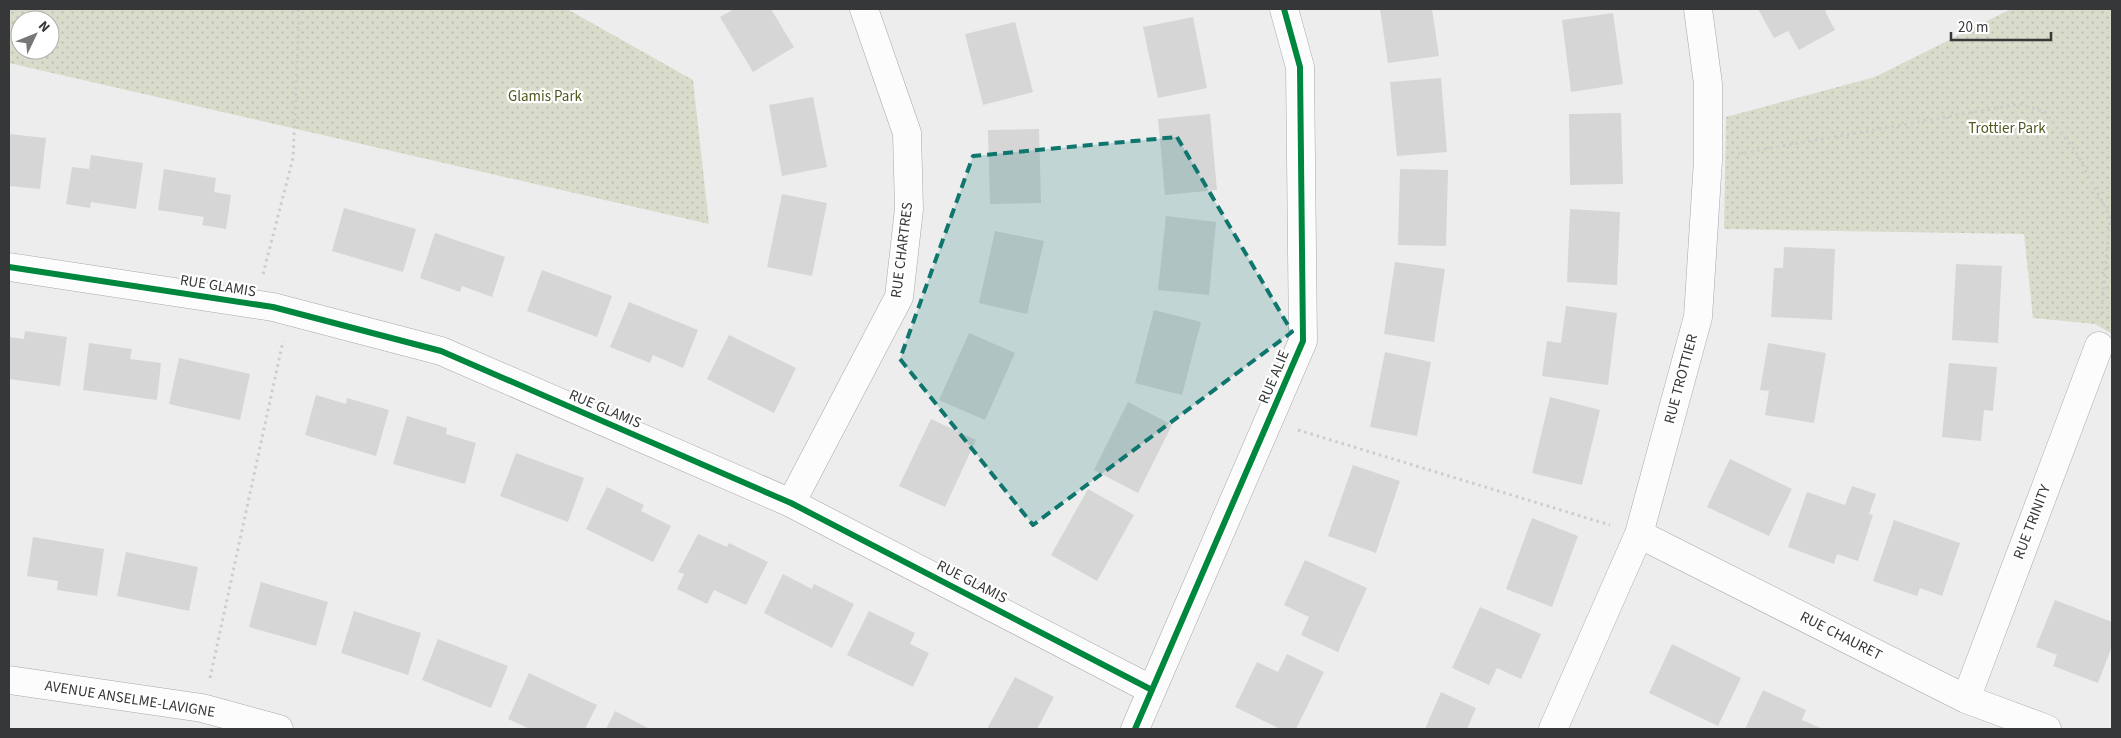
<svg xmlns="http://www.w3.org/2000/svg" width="2121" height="738" viewBox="0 0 2121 738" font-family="'Source Sans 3',sans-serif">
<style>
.park{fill:url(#park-dots);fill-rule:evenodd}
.building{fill:#d7d6d7}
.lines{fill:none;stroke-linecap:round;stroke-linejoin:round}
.minor-casing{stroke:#a8a8a9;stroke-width:29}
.tertiary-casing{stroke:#a8a8a9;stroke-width:29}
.path{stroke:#cccdcd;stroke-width:3;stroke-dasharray:2.5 4;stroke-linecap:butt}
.minor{stroke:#fcfcfc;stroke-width:28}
.tertiary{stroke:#fcfcfc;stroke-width:28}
.cycleway-casing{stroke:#fff;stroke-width:9}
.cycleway{stroke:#00873e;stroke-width:6}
.marked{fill:#0f766e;fill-opacity:0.2;stroke:#0f766e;stroke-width:4;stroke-dasharray:10 6;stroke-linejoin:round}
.labels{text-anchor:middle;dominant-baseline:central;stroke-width:4.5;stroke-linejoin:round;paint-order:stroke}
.park-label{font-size:15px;fill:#52551d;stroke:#fff}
.street-label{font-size:15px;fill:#363738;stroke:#fff}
</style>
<defs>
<pattern id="park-dots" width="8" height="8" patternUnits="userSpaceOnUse" patternTransform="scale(1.25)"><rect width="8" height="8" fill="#dadccb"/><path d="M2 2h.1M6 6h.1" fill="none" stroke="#bcbdaf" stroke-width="1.8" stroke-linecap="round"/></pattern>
</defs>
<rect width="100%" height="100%" fill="#ededee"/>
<path class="park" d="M9,9H567L693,80L709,224L9,63ZM20,20H50V50H20Z
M2011,9H2112V334L2095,324L2033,318L2024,234L1724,229L1726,117L1875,77Z"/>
<path class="building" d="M734,9H771L794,47L753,72L720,17Z
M1380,9H1432L1439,56L1388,63Z
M1758,9H1829L1825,11L1835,30L1799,50L1788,31L1774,38Z
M1613,13L1623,84L1571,92L1562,20Z
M1193,17L1207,88L1158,98L1143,27Z
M1015,22L1033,92L983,105L965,34Z
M1441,78L1447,152L1397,156L1390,82Z
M813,97L827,167L782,176L769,105Z
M1621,113L1623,184L1570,185L1569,114Z
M1210,114L1217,190L1165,195L1158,119Z
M1039,129L1041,203L990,204L988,130Z
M9,134L46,138L40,189L9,186Z
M91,155L143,163L136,209L91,202L90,208L66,204L72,167L89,169Z
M164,169L216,178L214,192L231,195L226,229L202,225L204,217L158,210Z
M1400,169L1448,170L1446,246L1398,245Z
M782,194L827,203L812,276L767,267Z
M344,208L416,229L403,272L332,251Z
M1570,209L1620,212L1617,285L1567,282Z
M1166,216L1216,222L1209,295L1158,290Z
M995,231L1044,241L1027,314L979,303Z
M435,233L505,257L492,297L462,286L460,292L420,278Z
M1784,247L1835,249L1832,320L1771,317L1774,268H1783Z
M1395,262L1445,269L1434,342L1384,334Z
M1956,264L2002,266L1998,343L1952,340Z
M542,270L612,296L597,337L527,311Z
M629,302L698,330L683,368L653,355L650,363L610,347Z
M1566,306L1617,313L1608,385L1542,376L1547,341L1561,343Z
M1154,310L1201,322L1182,395L1135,383Z
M25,331L67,337L60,386L9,379V337L24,339Z
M969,333L1015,353L985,420L939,400Z
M729,335L796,368L774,413L707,379Z
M89,343L132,349L130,359L161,363L157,400L83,390Z
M1768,343L1826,353L1814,423L1765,415L1769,391L1760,390Z
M1385,352L1431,362L1417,436L1370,427Z
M179,358L250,374L240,420L169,404Z
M1949,363L1997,367L1993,411L1984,410L1981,441L1942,437Z
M316,395L346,404L347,398L389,410L376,456L305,435Z
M1550,397L1600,410L1582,485L1532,473Z
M1128,402L1172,425L1138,493L1094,470Z
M407,416L447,428L446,434L476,443L465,484L393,464Z
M931,419L976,440L945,507L899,486Z
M516,453L584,478L568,522L500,496Z
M1730,459L1792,489L1769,536L1707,507Z
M1353,465L1400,481L1376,553L1328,536Z
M1852,486L1876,494L1869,514L1873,515L1858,561L1837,554L1834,564L1788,547L1807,492L1845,505Z
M607,487L644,505L641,511L671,526L653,562L586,529Z
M1088,489L1134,515L1097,581L1051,555Z
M1532,518L1578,536L1552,607L1506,589Z
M1894,520L1960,543L1942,596L1920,588L1917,596L1873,581Z
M698,534L727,547L729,543L768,562L746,605L714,590L707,604L677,589L684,574L678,572Z
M33,537L104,549L97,596L57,590L58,581L27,576Z
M126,552L198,567L189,611L117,596Z
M1305,560L1367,588L1338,652L1301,635L1309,617L1284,605Z
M783,574L812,589L814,584L854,604L832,648L764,613Z
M261,582L328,602L316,646L249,627Z
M2055,600L2112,622V646L2098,683L2053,666L2057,655L2036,647Z
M1480,607L1541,634L1521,679L1497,668L1489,685L1452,668Z
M354,611L421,633L408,675L341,653Z
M869,611L915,633L910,644L929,653L913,687L847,655Z
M438,639L508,666L491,708L422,680Z
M1672,644L1741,678L1718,726L1649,693Z
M1287,654L1324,672L1296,729H1280L1235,707L1257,662L1278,672Z
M529,673L597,705L585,729H530L508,719Z
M1015,677L1054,697L1037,729H987Z
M1763,690L1806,710L1802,720L1823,729H1745Z
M1441,692L1476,708L1467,729H1425Z
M615,711L646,727L650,729H606Z"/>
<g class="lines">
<defs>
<path id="minor" d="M9,267L273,307L441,351L791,503L1152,690
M791,503L899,297L909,209L907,133L864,9
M1639,534L1966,699L2047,729
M1966,699L2099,346
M1135,729L1303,341L1300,67L1284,9
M1553,729L1639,534L1698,317L1708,160V84L1698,9"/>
<path id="tertiary" d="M9,680L202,708L279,729"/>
</defs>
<use href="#minor" class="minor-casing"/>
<use href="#tertiary" class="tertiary-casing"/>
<path class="path" d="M1738,154L2019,104L2045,112L2076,152L2110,217L2101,317
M263,274L293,158L299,24L298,9
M1298,430L1610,525
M210,678L283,341"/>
<use href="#minor" class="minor"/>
<use href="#tertiary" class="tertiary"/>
<defs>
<path id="cycleway" d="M9,267L273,307L441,351L791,503L1152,690
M1135,729L1303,341L1300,67L1284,9"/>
</defs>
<use href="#cycleway" class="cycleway-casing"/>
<use href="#cycleway" class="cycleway"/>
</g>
<path class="marked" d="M1177,137L1292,332L1033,525L900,359L973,156Z"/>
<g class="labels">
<g class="park-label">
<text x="545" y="96">Glamis Park</text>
<text x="2007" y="128">Trottier Park</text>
</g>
<g class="street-label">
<text transform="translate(902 250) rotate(-83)">RUE CHARTRES</text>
<text transform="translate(218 286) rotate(9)">RUE GLAMIS</text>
<text transform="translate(1274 377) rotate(-67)">RUE ALIE</text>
<text transform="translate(1681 379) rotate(-75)">RUE TROTTIER</text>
<text transform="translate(605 409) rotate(23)">RUE GLAMIS</text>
<text transform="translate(2032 522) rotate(-69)">RUE TRINITY</text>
<text transform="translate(972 582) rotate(27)">RUE GLAMIS</text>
<text transform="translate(1841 636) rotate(27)">RUE CHAURET</text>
<text transform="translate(130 699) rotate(9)">AVENUE ANSELME-LAVIGNE</text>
</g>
</g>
<rect width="2121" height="738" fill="none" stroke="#363738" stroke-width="20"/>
<g transform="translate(35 35) rotate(47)"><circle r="24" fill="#ffffff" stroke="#afafaf"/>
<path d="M0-4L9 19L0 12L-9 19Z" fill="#767778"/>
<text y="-8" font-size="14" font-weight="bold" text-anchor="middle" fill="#363738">N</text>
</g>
<path d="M1951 32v8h100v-8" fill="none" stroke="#363738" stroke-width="2.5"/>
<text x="1958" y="32" font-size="15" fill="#363738" stroke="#ffffff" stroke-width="4" paint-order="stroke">20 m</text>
</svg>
